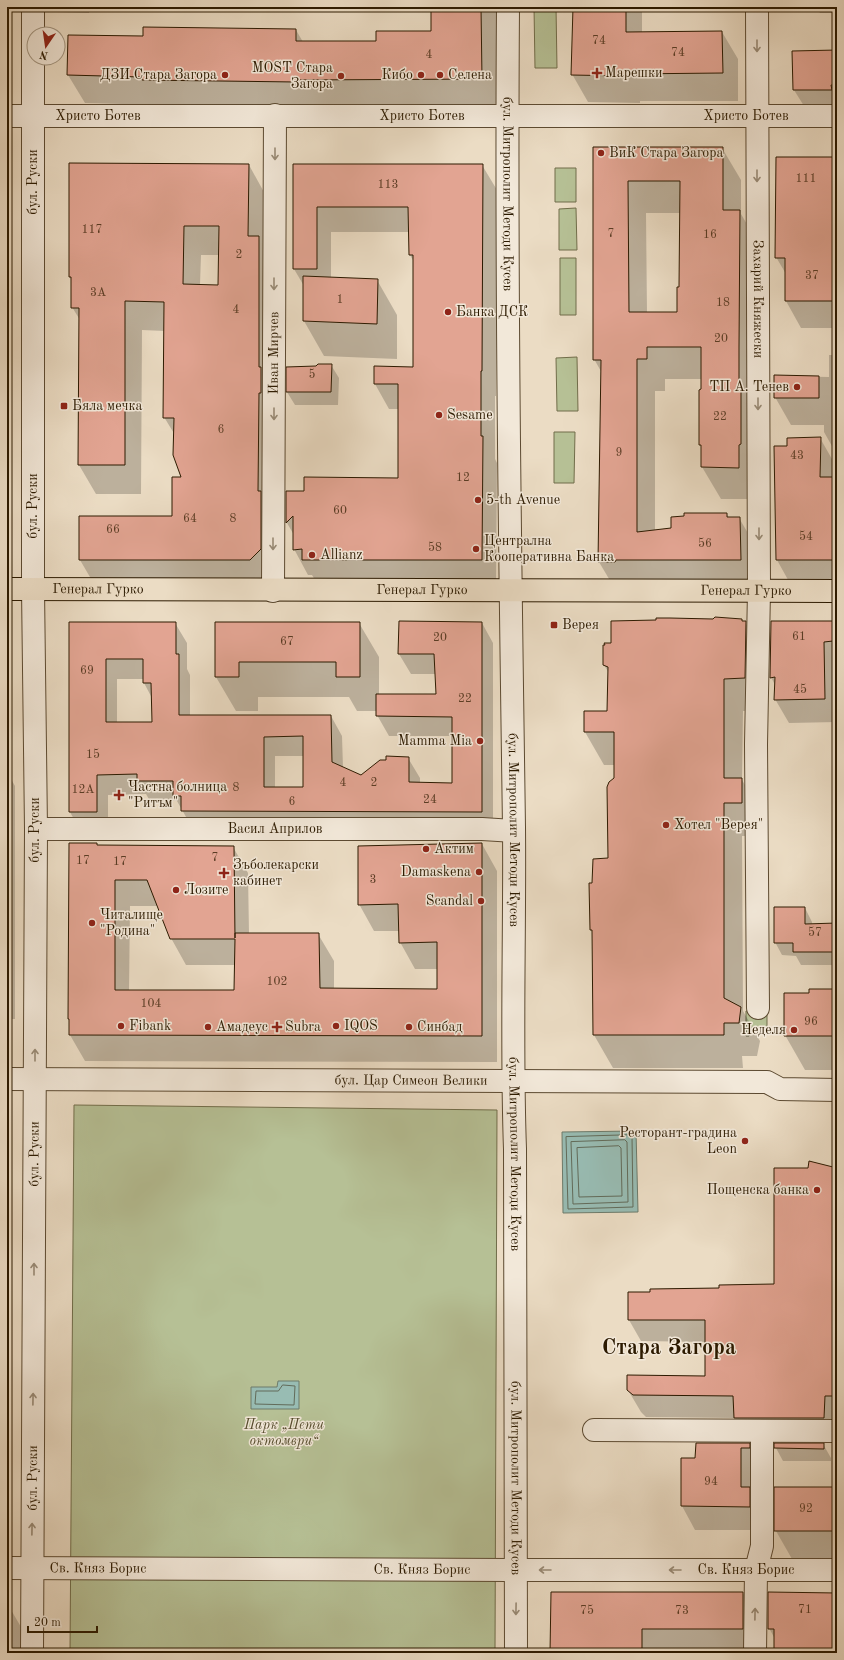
<svg xmlns="http://www.w3.org/2000/svg" width="844" height="1660" viewBox="0 0 844 1660" font-family="'Old Standard TT',serif">
<style>
.green{fill:#b6c095;stroke:#716d4a}
.water{fill:#98bcb3;stroke:#6d7b6b}
.shadow{fill:#0003;fill-rule:evenodd}
.lines{fill:none;stroke-linecap:round;stroke-linejoin:round}
.shore{stroke:#626b5a;stroke-width:1}
.building{fill:#e2a492;stroke:#2c1a00;fill-rule:evenodd}
.minor-casing{stroke:#5c4a31;stroke-width:24}
.major-casing{stroke:#2c1a00;stroke-width:24}
.minor{stroke:#f2e8d9;stroke-width:22}
.major{stroke:#ebdcc4;stroke-width:22}
.oneway{stroke:#998b77}
.poi-dot{fill:#8f2418;stroke:#f2e8d9;stroke-width:1.5}
.labels{text-anchor:middle;dominant-baseline:central;stroke-width:3;stroke-linejoin:round;paint-order:stroke}
.number-label{font-size:12px;fill:#5a3c24}
.poi-label{font-size:14px;fill:#2c1a00;stroke:#f2e8d9;text-anchor:start}
.street-label{font-size:14px;fill:#2c1a00;stroke:#f2e8d9}
.park-label{font-size:14px;font-style:italic;fill:#554c2d;stroke:#f2e8d9}
.town-label{font-size:22px;font-weight:bold;fill:#2c1a00;stroke:#f2e8d9}
</style>
<rect width="100%" height="100%" fill="#ebdcc4"/>
<filter id="stains"><feTurbulence type="fractalNoise" baseFrequency=".005" numOctaves="4"/><feColorMatrix values="0 0 0 0 .2 0 0 0 0 .09 0 0 0 0 .02 0 0 0 .5 -.17"/></filter>
<radialGradient id="worn" r=".72"><stop offset=".6" stop-color="#630" stop-opacity="0"/><stop offset="1" stop-color="#630" stop-opacity=".3"/></radialGradient>
<path class="green" d="M534,7H556L557,68H535Z
M555,168H576V202H555Z
M576,208L577,250H559V209Z
M560,258H576V315H560Z
M577,357L578,411H557L556,358Z
M554,432H575L574,483H554Z
M746,1011L767,1012V1028L749,1027V1036H746Z
M74,1105L497,1110L495,1653H70Z"/>
<path class="water" d="M636,1131L638,1212L563,1213L562,1132Z
M278,1381H299V1409H251V1387H277Z"/>
<path class="shadow" d="M53,7H89V13L56,12Z
M148,7H170V9H149Z
M432,7H496L498,107L158,105L85,103L68,75L144,37L296,30L303,42H377L432,32Z
M574,7H642V33L722,32L738,59V101H640V103L588,102L572,74Z
M816,7H837V13H820Z
M833,49H837V106H804L794,90L793,52L833,51Z
M594,148H722L741,180V214L758,243L757,499H721L702,467V448L700,445L702,379H665V391H655V531L672,529L685,517L727,514L729,518H739L758,550L759,592L618,594L599,562L602,373L594,359ZM646,213H681L680,288L678,313H647Z
M837,158V328H801L786,301V274L776,257Z
M249,165L265,194L277,578L97,589L80,560L173,517L183,478L175,435L164,417L165,331L142,330L141,494H96L79,465L80,320L72,307V281L70,277ZM201,255H220L219,286L200,285Z
M294,165H482L497,190L496,396H495V459L497,463L496,585H318L312,575H308L294,549V535L287,523V492H305L399,479V409H389L375,384L414,368V262L410,255V232H331V278L377,280L397,315V359L324,356L304,321V286L294,269Z
M7,195L9,200L8,312H7Z
M829,355H837V455L824,432V425H791L775,397V376L829,377Z
M331,365L339,378L338,405H295L287,392V368L317,367Z
M820,438L836,466L837,587H792L777,560L788,447Z
M741,620L743,622H745L764,655L763,711H743L742,780L761,812V836H742L743,1011L760,1041L757,1056H742L743,1068H613L594,1035L593,934L591,930L590,884H593L609,859L615,765H604L585,732L608,712L609,673L604,665L612,644Z
M772,622H837V722L789,723L775,699V685L771,677Z
M70,623H175L187,643V669L190,675V716H331L342,736L343,768L361,776L408,758L420,778V783L453,784V736H389L377,715V711H357L349,697H258V711H236L216,677V623H359L379,657V695H437L436,674H411L399,654L482,623L493,643V832L194,831L177,801H150L146,794L108,795V832H81L70,812ZM117,679H144V683L152,698L153,723H117ZM275,756H304V788H275Z
M7,772L15,786V1019H12V1056L7,1061Z
M70,844L97,846L233,847L248,873L249,934H318L334,961V989L438,990V969H415L400,942L399,931H374L359,904L482,844L497,871V1062L85,1061L70,1035L69,1019ZM130,906H158L171,938L186,965H236L235,991H129Z
M805,908L812,922V925L837,924V965H801L796,956L782,955L775,942Z
M837,990V1070H805L785,1035L810,994Z
M832,1166L837,1167L836,1440H747L735,1418L646,1417L641,1412L628,1390L706,1377V1342L641,1341L629,1320L720,1289L775,1285Z
M749,1444L763,1468V1530H695L682,1506L696,1459Z
M776,1444H823L831,1458V1461H783L776,1448Z
M837,1488V1566H796L776,1531Z
M743,1593L758,1620V1653H552Z
M837,1594V1653H775V1639L769,1628Z
M7,1603L21,1627L20,1653H7Z"/>
<g class="lines">
<path class="shore" d="M630,1135L632,1137L633,1207L568,1209L566,1137Z
M625,1140L627,1142L628,1202L573,1204L571,1142Z
M619,1146L621,1148L622,1196L579,1197L577,1148Z
M283,1385L295,1386L294,1405L255,1404L256,1391H278Z"/>
</g>
<path class="building" d="M431,7H481L482,79L296,80V82L142,80V77L67,75L68,35L143,36V27L296,29V41H376V31H431Z
M573,7H626V32L722,31L723,73L625,74V76L571,75Z
M837,50V85H831L832,90H793L792,51Z
M593,147H723V210H740L739,347V390H741V444L739,445V468L701,467V445H699V390L701,389V347H647V359H637V532L671,528V517L684,516V513H727V517H740L741,560H616L615,562H598L601,360H593ZM628,181H680L679,287H677V312H629Z
M776,157H837V301H785V258H775Z
M69,163L249,164L248,236H259V367H261V393H259L258,491H261V549L250,560H79V516H172V477H181L173,455L174,418H163L164,302L125,301V465H78L79,308H71V277H69ZM184,226H219L218,285L183,284Z
M293,164H483L482,371H481V436H483L482,560H302V549L293,550V516L286,523V491H304V477L398,478V384H374V366L413,367V255H409L408,207H317V269H293Z
M303,276L378,279L377,324L303,321Z
M318,364H332L331,392H286V367L316,366Z
M774,375L819,376V398H774Z
M821,437L820,477H837V560H776L774,446H787V438Z
M715,617L742,619V621H746L745,678L724,679V778H742V803H724V998L741,1007L739,1023H724V1035H593L592,930H590L589,883H592L593,859L608,858L607,787L609,782L614,778V732H584V711H607L608,667L603,665V645H605L604,643H611V621L656,620V618H670L713,619Z
M399,621L482,622V812L181,811V796H173V781H137V774L97,775V812H69V622H176V654H179V715H331L332,762L361,775L380,760H386V756L409,757V782L452,783V717L376,716V694H436L434,654H398ZM106,659H143V683H151L152,722H106ZM303,736V787H264V737Z
M771,621H833V641L824,642L825,699L774,700L775,677L770,678Z
M215,622H360V677H336V662H239V677H215Z
M69,843H97V845L234,846L235,938V933H319L320,988L437,989V942L399,943L398,904L358,905V846L482,843V1036L69,1035V1019H68ZM115,880H147L170,939H235L234,990H115Z
M774,907H805V924L837,923V952H793V943H774Z
M809,989H837V1036H784V993H809Z
M809,1161L837,1168V1396H825L824,1418H734L733,1396L633,1395L627,1390V1375L705,1376V1320H628V1292H650V1289L719,1288V1285L774,1284V1168H808Z
M696,1443H750V1448H741V1487H750V1507L681,1506V1458H695Z
M774,1443H824V1449L774,1448Z
M774,1487H837V1531H774Z
M551,1592H743V1629H642V1653H550Z
M768,1592L837,1593V1652L774,1653V1629H768Z"/>
<g class="lines">
<defs>
<g id="minor">
<path id="s1" d="M508,7C506,280 510,554 514,827C515,934 511,1042 515,1149L516,1653"/>
<path id="s2" d="M757,7L759,591L756,744L758,1008"/>
<path id="s3" d="M7,116H837"/>
<path id="s4" d="M273,591L275,115"/>
<path id="s5" d="M36,829H482L514,831"/>
<path id="s6" d="M7,1079L767,1082L780,1089L837,1090"/>
<path d="M594,1430L837,1431"/>
<path id="s7" d="M7,1568L517,1570H837"/>
<path id="s8" d="M32,1653L36,829L33,589V7"/>
<path d="M755,1653L756,1570L762,1546V1431"/>
</g>
<g id="major">
<path id="s9" d="M7,589L837,591"/>
</g>
</defs>
<use href="#minor" class="minor-casing"/>
<use href="#major" class="major-casing"/>
<use href="#minor" class="minor"/>
<use href="#major" class="major"/>
</g>
<defs><path id="oneway-shaft" d="M-6 0H5M1.5-3L5.5 0L1.5 3" fill="none" stroke-width="1.6" stroke-linecap="round" stroke-linejoin="round"/></defs>
<g class="oneway">
<use href="#oneway-shaft" transform="translate(757 46) rotate(90)"/>
<use href="#oneway-shaft" transform="translate(275 154) rotate(90)"/>
<use href="#oneway-shaft" transform="translate(757 176) rotate(90)"/>
<use href="#oneway-shaft" transform="translate(274 284) rotate(90)"/>
<use href="#oneway-shaft" transform="translate(758 404) rotate(90)"/>
<use href="#oneway-shaft" transform="translate(274 414) rotate(90)"/>
<use href="#oneway-shaft" transform="translate(759 534) rotate(90)"/>
<use href="#oneway-shaft" transform="translate(273 544) rotate(90)"/>
<use href="#oneway-shaft" transform="translate(35 1055) rotate(-90)"/>
<use href="#oneway-shaft" transform="translate(34 1269) rotate(-90)"/>
<use href="#oneway-shaft" transform="translate(33 1399) rotate(-89)"/>
<use href="#oneway-shaft" transform="translate(32 1529) rotate(-89)"/>
<use href="#oneway-shaft" transform="translate(545 1570) rotate(180)"/>
<use href="#oneway-shaft" transform="translate(675 1570) rotate(180)"/>
<use href="#oneway-shaft" transform="translate(516 1609) rotate(91)"/>
<use href="#oneway-shaft" transform="translate(755 1614) rotate(-89)"/>
</g>
<g class="poi-dot">
<path d="M595 67h4v4h4v4h-4v4h-4v-4h-4v-4h4z"/>
<circle cx="225" cy="75" r="4"/>
<circle cx="421" cy="75" r="4"/>
<circle cx="440" cy="75" r="4"/>
<circle cx="341" cy="76" r="4"/>
<circle cx="601" cy="153" r="4"/>
<circle cx="448" cy="312" r="4"/>
<circle cx="797" cy="387" r="4"/>
<rect x="60" y="402" width="8" height="8" rx="2"/>
<circle cx="439" cy="415" r="4"/>
<circle cx="478" cy="500" r="4"/>
<circle cx="476" cy="549" r="4"/>
<circle cx="312" cy="555" r="4"/>
<rect x="550" y="621" width="8" height="8" rx="2"/>
<circle cx="480" cy="741" r="4"/>
<path d="M117 789h4v4h4v4h-4v4h-4v-4h-4v-4h4z"/>
<circle cx="666" cy="825" r="4"/>
<circle cx="426" cy="849" r="4"/>
<circle cx="479" cy="872" r="4"/>
<path d="M222 867h4v4h4v4h-4v4h-4v-4h-4v-4h4z"/>
<circle cx="176" cy="890" r="4"/>
<circle cx="481" cy="901" r="4"/>
<circle cx="92" cy="923" r="4"/>
<circle cx="121" cy="1026" r="4"/>
<circle cx="336" cy="1026" r="4"/>
<circle cx="208" cy="1027" r="4"/>
<path d="M275 1021h4v4h4v4h-4v4h-4v-4h-4v-4h4z"/>
<circle cx="409" cy="1027" r="4"/>
<circle cx="794" cy="1030" r="4"/>
<circle cx="745" cy="1141" r="4"/>
<circle cx="817" cy="1190" r="4"/>
</g>
<g class="labels">
<g class="number-label">
<text x="599" y="41">74</text>
<text x="678" y="53">74</text>
<text x="429" y="55">4</text>
<text x="806" y="179">111</text>
<text x="388" y="185">113</text>
<text x="92" y="230">117</text>
<text x="611" y="234">7</text>
<text x="710" y="235">16</text>
<text x="239" y="255">2</text>
<text x="812" y="276">37</text>
<text x="98" y="293">3A</text>
<text x="340" y="300">1</text>
<text x="723" y="303">18</text>
<text x="236" y="310">4</text>
<text x="721" y="339">20</text>
<text x="312" y="375">5</text>
<text x="720" y="417">22</text>
<text x="221" y="430">6</text>
<text x="619" y="453">9</text>
<text x="797" y="456">43</text>
<text x="463" y="478">12</text>
<text x="340" y="511">60</text>
<text x="190" y="519">64</text>
<text x="233" y="519">8</text>
<text x="113" y="530">66</text>
<text x="806" y="537">54</text>
<text x="705" y="544">56</text>
<text x="435" y="548">58</text>
<text x="799" y="637">61</text>
<text x="440" y="638">20</text>
<text x="287" y="642">67</text>
<text x="87" y="671">69</text>
<text x="800" y="690">45</text>
<text x="465" y="699">22</text>
<text x="93" y="755">15</text>
<text x="343" y="783">4</text>
<text x="374" y="783">2</text>
<text x="236" y="788">8</text>
<text x="83" y="790">12A</text>
<text x="430" y="800">24</text>
<text x="292" y="802">6</text>
<text x="215" y="858">7</text>
<text x="83" y="861">17</text>
<text x="120" y="862">17</text>
<text x="373" y="880">3</text>
<text x="815" y="933">57</text>
<text x="277" y="982">102</text>
<text x="151" y="1004">104</text>
<text x="811" y="1022">96</text>
<text x="711" y="1482">94</text>
<text x="806" y="1509">92</text>
<text x="805" y="1610">71</text>
<text x="587" y="1611">75</text>
<text x="682" y="1611">73</text>
</g>
<g class="poi-label">
<text x="333" y="68" text-anchor="end">MOST Стара<tspan x="333" dy="16">Загора</tspan></text>
<text x="605" y="73">Марешки</text>
<text x="217" y="75" text-anchor="end">ДЗИ Стара Загора</text>
<text x="413" y="75" text-anchor="end">Кибо</text>
<text x="448" y="75">Селена</text>
<text x="609" y="153">ВиК Стара Загора</text>
<text x="456" y="312">Банка ДСК</text>
<text x="789" y="387" text-anchor="end">ТП А. Тенев</text>
<text x="72" y="406">Бяла мечка</text>
<text x="447" y="415">Sesame</text>
<text x="486" y="500">5-th Avenue</text>
<text x="484" y="541">Централна<tspan x="484" dy="16">Кооперативна Банка</tspan></text>
<text x="320" y="555">Allianz</text>
<text x="562" y="625">Верея</text>
<text x="472" y="741" text-anchor="end">Mamma Mia</text>
<text x="128" y="787">Частна болница<tspan x="128" dy="16">"Ритъм"</tspan></text>
<text x="674" y="825">Хотел "Верея"</text>
<text x="434" y="849">Актим</text>
<text x="233" y="865">Зъболекарски<tspan x="233" dy="16">кабинет</tspan></text>
<text x="471" y="872" text-anchor="end">Damaskena</text>
<text x="184" y="890">Лозите</text>
<text x="473" y="901" text-anchor="end">Scandal</text>
<text x="100" y="915">Читалище<tspan x="100" dy="16">"Родина"</tspan></text>
<text x="129" y="1026">Fibank</text>
<text x="344" y="1026">IQOS</text>
<text x="216" y="1027">Амадеус</text>
<text x="285" y="1027">Subra</text>
<text x="417" y="1027">Синбад</text>
<text x="786" y="1030" text-anchor="end">Неделя</text>
<text x="737" y="1133" text-anchor="end">Ресторант-градина<tspan x="737" dy="16">Leon</tspan></text>
<text x="809" y="1190" text-anchor="end">Пощенска банка</text>
</g>
<g class="street-label">
<text stroke="none"><textPath href="#s3" startOffset="415">Христо Ботев</textPath></text>
<text stroke="none"><textPath href="#s3" startOffset="91">Христо Ботев</textPath></text>
<text stroke="none"><textPath href="#s3" startOffset="739">Христо Ботев</textPath></text>
<text transform="translate(33 182) rotate(-90)">бул. Руски</text>
<text stroke="none"><textPath href="#s1" startOffset="187">бул. Митрополит Методи Кусев</textPath></text>
<text stroke="none"><textPath href="#s2" startOffset="292">Захарий Княжески</textPath></text>
<text stroke="none"><textPath href="#s4" startOffset="238">Иван Мирчев</textPath></text>
<text transform="translate(33 506) rotate(-90)">бул. Руски</text>
<text stroke="none"><textPath href="#s9" startOffset="91">Генерал Гурко</textPath></text>
<text stroke="none"><textPath href="#s9" startOffset="415">Генерал Гурко</textPath></text>
<text stroke="none"><textPath href="#s9" startOffset="739">Генерал Гурко</textPath></text>
<text stroke="none"><textPath href="#s5" startOffset="239">Васил Априлов</textPath></text>
<text transform="translate(35 830) rotate(-90)">бул. Руски</text>
<text stroke="none"><textPath href="#s1" startOffset="823">бул. Митрополит Методи Кусев</textPath></text>
<text stroke="none"><textPath href="#s6" startOffset="404">бул. Цар Симеон Велики</textPath></text>
<text stroke="none"><textPath href="#s8" startOffset="499">бул. Руски</textPath></text>
<text stroke="none"><textPath href="#s1" startOffset="1147">бул. Митрополит Методи Кусев</textPath></text>
<text stroke="none"><textPath href="#s8" startOffset="175">бул. Руски</textPath></text>
<text stroke="none"><textPath href="#s1" startOffset="1471">бул. Митрополит Методи Кусев</textPath></text>
<text stroke="none"><textPath href="#s7" startOffset="91">Св. Княз Борис</textPath></text>
<text stroke="none"><textPath href="#s7" startOffset="415">Св. Княз Борис</textPath></text>
<text stroke="none"><textPath href="#s7" startOffset="739">Св. Княз Борис</textPath></text>
</g>
<g class="park-label">
<text x="284" y="1425">Парк „Пети<tspan x="284" dy="16">октомври“</tspan></text>
</g>
<g class="town-label">
<text x="669" y="1348">Стара Загора</text>
</g>
</g>
<rect width="844" height="1660" fill="none" stroke="#ebdcc4" stroke-width="24"/>
<rect x="8" y="8" width="828" height="1644" fill="none" stroke="#2c1a00" stroke-width="2"/>
<rect x="12" y="12" width="820" height="1636" fill="none" stroke="#2c1a00"/>
<g transform="translate(46 46) rotate(193)"><circle r="19" fill="#f2e8d9" stroke="#a39682"/>
<path d="M0-3L7 15L0 10L-7 15Z" fill="#8f2418"/>
<text y="-6" font-size="11" font-weight="bold" text-anchor="middle" fill="#2c1a00">N</text>
</g>
<path d="M28 1626v6h69v-6" fill="none" stroke="#2c1a00" stroke-width="2"/>
<text x="34" y="1626" font-size="12" fill="#2c1a00" stroke="#f2e8d9" stroke-width="3" paint-order="stroke">20 m</text>
<rect width="100%" height="100%" filter="url(#stains)"/>
<rect width="100%" height="100%" fill="url(#worn)"/>
</svg>
